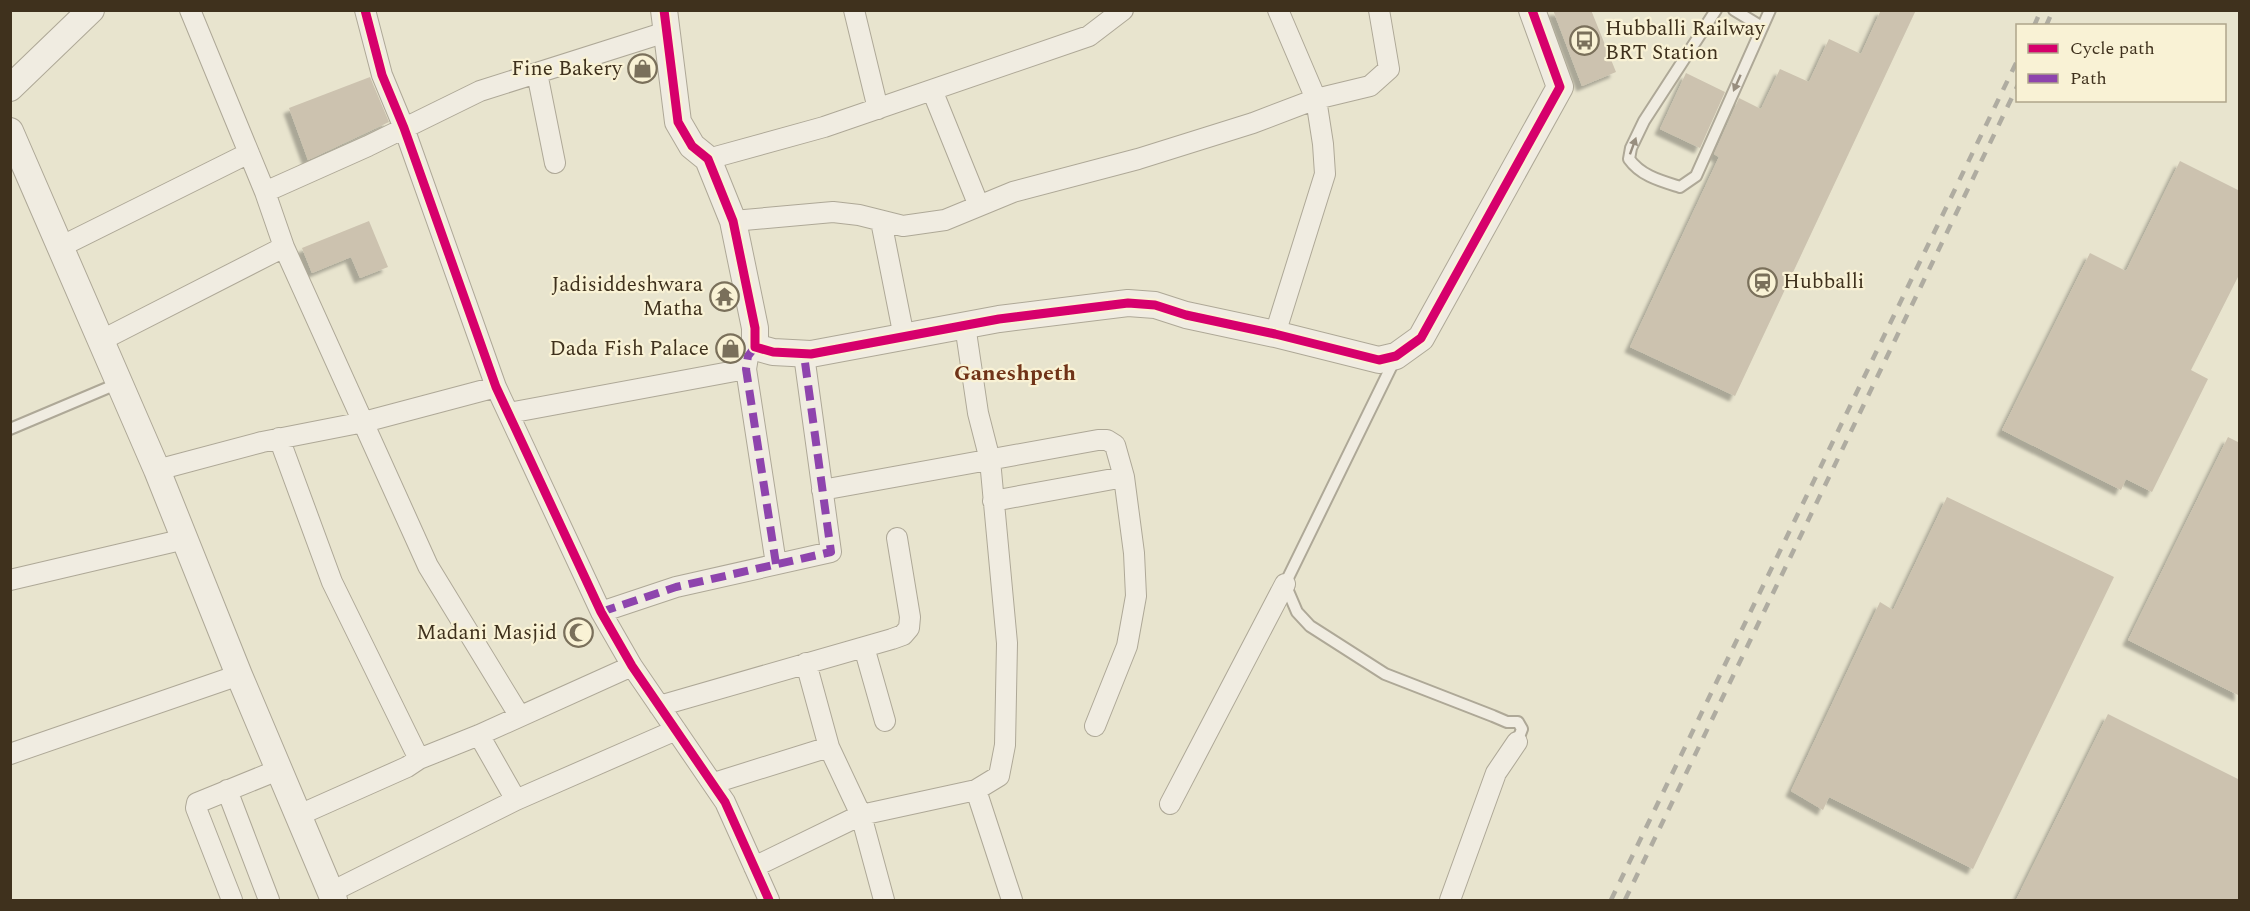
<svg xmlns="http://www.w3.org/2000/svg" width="2250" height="911" viewBox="0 0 2250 911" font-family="Spectral,serif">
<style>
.building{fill:#ccc2af;filter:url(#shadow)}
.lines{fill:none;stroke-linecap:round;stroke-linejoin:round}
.service-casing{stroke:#aea897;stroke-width:14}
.minor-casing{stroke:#aea897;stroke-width:22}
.tertiary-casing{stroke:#aea897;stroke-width:28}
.service{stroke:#f0ece1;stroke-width:10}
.minor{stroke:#f0ece1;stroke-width:20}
.tertiary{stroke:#f0ece1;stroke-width:26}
.rail{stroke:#afaca1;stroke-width:4.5;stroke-dasharray:10 10;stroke-linecap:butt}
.quiet{stroke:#8e44ad;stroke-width:8;stroke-dasharray:15 8;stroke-linecap:butt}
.cycleway-casing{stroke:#f9f2d5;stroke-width:13}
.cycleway{stroke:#d6006c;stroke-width:9}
.oneway{fill:#988e7f}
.labels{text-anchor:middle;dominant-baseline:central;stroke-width:4.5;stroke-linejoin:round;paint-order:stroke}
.poi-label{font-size:21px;fill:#3f311d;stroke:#f9f2d5;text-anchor:end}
.neighbourhood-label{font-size:22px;font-weight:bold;fill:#703318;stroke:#f9f2d5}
</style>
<defs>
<filter id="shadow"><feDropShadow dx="-5.5" dy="5.5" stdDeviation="1.5" flood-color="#0004"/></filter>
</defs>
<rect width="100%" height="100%" fill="#e8e4ce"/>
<path class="building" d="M1553,10H1591L1616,72L1582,86Z
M1881,10H1916L1735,396L1630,347L1719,157L1714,154L1739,98L1761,109L1780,69L1809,82L1829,39L1861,54Z
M1686,73L1725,92L1700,148L1660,129Z
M370,77L389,122L308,160L289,108Z
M2180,161L2240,191V273L2191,370L2208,379L2152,492L2126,479L2121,490L2002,430L2090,253L2126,271Z
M369,221L388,267L360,278L351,257L312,273L302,248Z
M2228,437L2240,443V696L2128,640Z
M1947,497L2114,577L1973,869L1829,797L1823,810L1791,791L1880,602L1893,610Z
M2108,714L2240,780V900H2016Z"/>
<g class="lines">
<defs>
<path id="service" d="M1716,10L1644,121L1631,148L1629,159C1641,176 1661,181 1680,187L1696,176L1770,10
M1734,10L1762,27
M1395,359L1285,584L1297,612L1310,626L1385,674L1493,716L1507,722H1518L1522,729L1517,742
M10,429L119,383"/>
<path id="minor" d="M190,10L265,192L284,247L428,566L519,715
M365,10L382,75L404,128L496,387L601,612L632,666L725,802L769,900
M854,10L878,109
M537,73L555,163
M932,90L979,206
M708,159L824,127L1089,36L1123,10
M265,192L368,146L480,91L666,32
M733,221L833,212L859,215L903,226L945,220L1013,192L1138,159L1253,123L1316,99L1370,86L1389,69L1379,10
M881,221L904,337
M60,247L249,153
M1275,334L1325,174L1323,144L1316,99L1278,10
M100,341L284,247
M748,357L746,369L776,564
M509,413L746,369
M279,438L332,582L419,759
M157,470L262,442L364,422L496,387
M822,490L1098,440H1107L1115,445L1124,477L1134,553L1136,596L1127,646L1095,726
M993,501L1124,477
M10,580L185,539
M601,612L676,587L831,552L804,355
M864,647L885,721
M806,663L829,747L861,815L884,900
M659,706L892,639L903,635L909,628L910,617L897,538
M479,735L516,800
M10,754L239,675
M714,783L829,747
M227,790L269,900
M976,790L1012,900
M1170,804L1285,584
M297,816L407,767L419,759L479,735L632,666
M754,867L861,815L976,790L999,776L1005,745L1007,643L990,460L978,413L965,325
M331,892L516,800L676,730
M232,900L196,808L197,803L278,770
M1450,900L1496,773L1517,742"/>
<path id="tertiary" d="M664,10L678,122L692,146L708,159L733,221L755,328V347L773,352L811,354L999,319L1128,303L1155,305L1186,315L1275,334L1379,360L1396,356L1421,338L1560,87L1532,10
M10,88L91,10
M10,131L157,470L239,675L334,900"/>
</defs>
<use href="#service" class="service-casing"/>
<use href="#minor" class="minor-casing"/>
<use href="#tertiary" class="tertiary-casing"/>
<use href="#service" class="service"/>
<use href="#minor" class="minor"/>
<use href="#tertiary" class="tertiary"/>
<path class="rail" d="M2034,26L2041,10
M2046,26L2053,10
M1611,900L2018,59
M1625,900L2018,85"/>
<path class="quiet" d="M755,347L748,356L746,369L776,564
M601,612L676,587L831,552L804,355"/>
<defs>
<path id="cycleway" d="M365,10L382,75L404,128L496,387L601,612L632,666L725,802L769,900
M664,10L678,122L692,146L708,159L733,221L755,328V347L773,352L811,354L999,319L1128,303L1155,305L1186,315L1275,334L1379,360L1396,356L1421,338L1560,87L1532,10"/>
</defs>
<use href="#cycleway" class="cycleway-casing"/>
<use href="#cycleway" class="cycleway"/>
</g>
<defs><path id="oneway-solid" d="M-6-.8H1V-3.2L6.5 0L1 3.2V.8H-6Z" transform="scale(1.5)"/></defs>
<g class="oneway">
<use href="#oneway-solid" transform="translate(1737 83) rotate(114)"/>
<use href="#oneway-solid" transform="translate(1633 146) rotate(-70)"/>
</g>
<defs>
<symbol id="bus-ring" viewBox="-11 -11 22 22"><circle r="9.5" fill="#f9f2d5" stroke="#7a705b" stroke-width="1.5"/><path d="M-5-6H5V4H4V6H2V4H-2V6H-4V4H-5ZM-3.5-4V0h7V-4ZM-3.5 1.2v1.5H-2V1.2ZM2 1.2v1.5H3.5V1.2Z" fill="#7a705b"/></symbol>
<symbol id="shop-ring" viewBox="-11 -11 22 22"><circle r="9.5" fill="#f9f2d5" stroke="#7a705b" stroke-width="1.5"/><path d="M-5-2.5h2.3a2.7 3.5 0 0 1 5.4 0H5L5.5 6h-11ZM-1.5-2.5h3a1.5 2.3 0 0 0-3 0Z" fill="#7a705b"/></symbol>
<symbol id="station-ring" viewBox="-11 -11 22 22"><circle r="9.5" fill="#f9f2d5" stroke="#7a705b" stroke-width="1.5"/><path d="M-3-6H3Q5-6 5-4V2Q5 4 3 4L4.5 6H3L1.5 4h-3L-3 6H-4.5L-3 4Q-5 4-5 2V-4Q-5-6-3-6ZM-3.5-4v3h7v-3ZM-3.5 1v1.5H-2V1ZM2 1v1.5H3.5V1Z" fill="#7a705b"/></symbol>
<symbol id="temple-ring" viewBox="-11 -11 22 22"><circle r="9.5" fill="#f9f2d5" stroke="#7a705b" stroke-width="1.5"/><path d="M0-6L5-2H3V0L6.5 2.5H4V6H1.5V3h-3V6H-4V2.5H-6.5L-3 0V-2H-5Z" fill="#7a705b"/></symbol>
<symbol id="mosque-ring" viewBox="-11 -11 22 22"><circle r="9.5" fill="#f9f2d5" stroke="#7a705b" stroke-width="1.5"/><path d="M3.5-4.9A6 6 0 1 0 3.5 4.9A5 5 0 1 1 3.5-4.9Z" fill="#7a705b"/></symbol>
</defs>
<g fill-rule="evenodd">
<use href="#bus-ring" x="1568" y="24" width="33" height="33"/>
<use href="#shop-ring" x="626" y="52" width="33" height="33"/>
<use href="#station-ring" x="1746" y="266" width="33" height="33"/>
<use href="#temple-ring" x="708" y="280" width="33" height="33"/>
<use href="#shop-ring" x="714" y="332" width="33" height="33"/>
<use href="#mosque-ring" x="562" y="616" width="33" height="33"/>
</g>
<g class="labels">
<g class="poi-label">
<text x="1605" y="29" text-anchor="start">Hubballi Railway<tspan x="1605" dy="24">BRT Station</tspan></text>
<text x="622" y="69">Fine Bakery</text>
<text x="1783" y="282" text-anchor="start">Hubballi</text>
<text x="703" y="285">Jadisiddeshwara<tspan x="703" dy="24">Matha</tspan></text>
<text x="709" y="349">Dada Fish Palace</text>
<text x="557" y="633">Madani Masjid</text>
</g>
<g class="neighbourhood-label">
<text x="1015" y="373">Ganeshpeth</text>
</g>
</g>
<rect width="2250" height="911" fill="none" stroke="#3f311d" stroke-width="24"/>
<rect x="2016" y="24" width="210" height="78" fill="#f9f2d5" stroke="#afa58b" stroke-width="1.5"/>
<rect x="2028" y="44" width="30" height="9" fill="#d6006c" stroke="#afa58b" stroke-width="1.5"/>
<text x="2070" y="54" font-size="18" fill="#3f311d">Cycle path</text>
<rect x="2028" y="74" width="30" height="9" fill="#8e44ad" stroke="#afa58b" stroke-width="1.5"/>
<text x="2070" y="84" font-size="18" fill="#3f311d">Path</text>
</svg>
